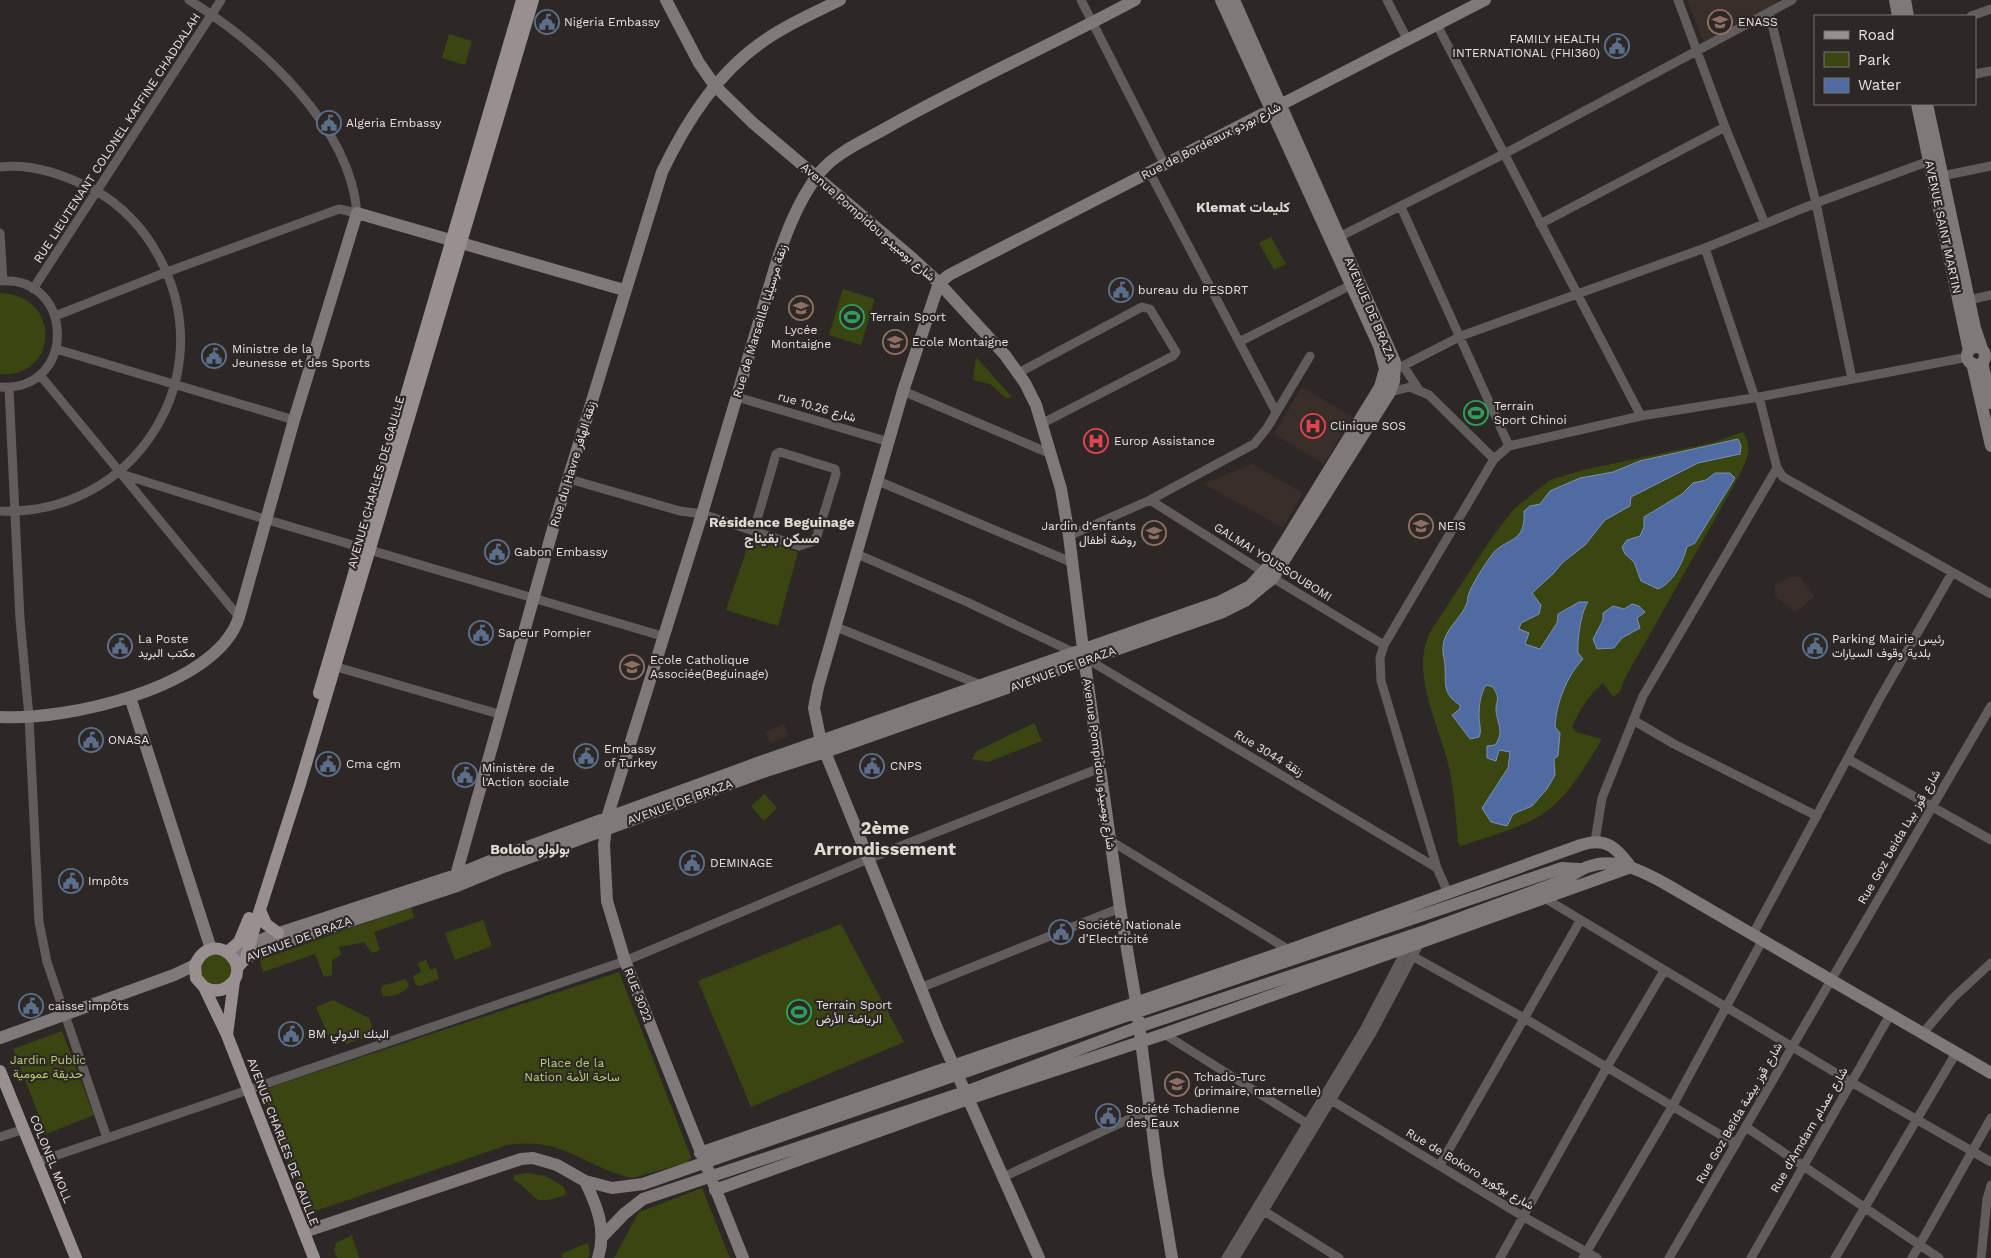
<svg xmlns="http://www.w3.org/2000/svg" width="1991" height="1258" viewBox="0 0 1991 1258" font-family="'Work Sans',Vazirmatn,sans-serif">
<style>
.built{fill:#392e29}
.green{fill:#3a4611}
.water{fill:#4f6ba2;stroke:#7d8fb5}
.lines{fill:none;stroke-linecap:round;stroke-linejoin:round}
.street{stroke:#605d5c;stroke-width:9}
.secondary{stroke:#7f7a79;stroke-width:12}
.primary{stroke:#97908f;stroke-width:12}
.labels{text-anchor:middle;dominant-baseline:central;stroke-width:4.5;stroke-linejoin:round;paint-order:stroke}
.poi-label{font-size:12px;fill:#e7e3e2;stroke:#2d2826;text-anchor:start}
.street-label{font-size:12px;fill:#e7e3e2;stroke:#2d2826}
.park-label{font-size:12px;fill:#b9d173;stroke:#2d2826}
.neighbourhood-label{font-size:14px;font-weight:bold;fill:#e0d9d6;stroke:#2d2826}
.district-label{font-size:18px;font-weight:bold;fill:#e0d9d6;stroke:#2d2826}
</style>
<rect width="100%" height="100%" fill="#2d2826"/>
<path class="built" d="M1687,0H1783L1704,43Z
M1302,387L1352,417L1324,464L1274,434Z
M1252,464L1303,493L1283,528L1204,484Z
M1789,577H1800L1815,596L1795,613L1775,596V585Z
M784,724L789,736L770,743L765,732Z"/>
<path class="green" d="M449,34L472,41L465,65L442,58Z
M1271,237L1286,264L1274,270L1259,243Z
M843,289L875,299L861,345L829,335Z
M0,293C63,295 58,379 0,374Z
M976,357L1011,396V397L1006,398L990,384L973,380Z
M1743,432C1754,451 1746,460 1738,478L1624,680L1620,692L1613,697L1603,683C1589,695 1579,710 1572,727L1576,732L1602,739C1583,770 1563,807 1528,822C1506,832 1483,838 1461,846L1458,843C1456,817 1454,792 1449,767C1439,724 1408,670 1432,629L1493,536L1514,509L1550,480L1583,470L1715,442Z
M751,537L798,552L778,626L726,610Z
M1034,723L1042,741L988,762L972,759L977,751Z
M765,794L777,808L764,821L751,806Z
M411,907L414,918L374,932L380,950L372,953L364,942L339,947L341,955L332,960V975L324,977L315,954L263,972L260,960Z
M483,920L492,946L455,960L445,933Z
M841,924L904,1042L751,1107L698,981Z
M212,953L228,958L232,974L222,986L201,981L199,964Z
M426,960L430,970L436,968L439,979L420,986L416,985L413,976L421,972L418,963Z
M619,972L691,1157L688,1162L633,1178L627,1177C579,1163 562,1137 507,1145L310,1213L262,1090Z
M406,979L409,986C404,993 391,998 383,996L381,991L382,986Z
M333,1000L369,1018L372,1026L370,1036L346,1044L341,1031L329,1037L316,1007Z
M62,1031L94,1115L46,1134L13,1049Z
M527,1173L546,1176L564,1187L566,1195C530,1206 542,1199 514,1180V1175Z
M702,1188L730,1258H614L639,1212Z
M352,1235L359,1258H337L334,1250L336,1243Z
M588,1243L590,1254L588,1258H562L563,1253Z"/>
<path class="water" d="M1738,439L1741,446L1740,454L1698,463L1631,497L1630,506L1605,520L1585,545L1562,563L1553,574L1532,593L1541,605L1539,614L1521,623L1519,629L1529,633L1525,644L1540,649L1557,623L1558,614L1579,602H1588C1581,611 1577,641 1578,653L1583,659C1567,676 1556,703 1555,727L1560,733L1558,756L1554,759L1555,775L1547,789L1532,806L1513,814L1507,826L1491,822L1482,808L1508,768L1510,752L1499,750L1496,761L1487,758V746L1495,745C1505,731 1497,724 1496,710C1496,698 1501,701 1493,687L1486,685C1480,695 1479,706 1479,716C1479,724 1482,730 1479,737L1470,739L1452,715L1460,709V705C1442,694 1446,683 1445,666C1445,659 1442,653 1443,647C1444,629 1461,619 1467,603C1468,601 1467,598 1468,596C1471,585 1484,566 1491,556C1505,536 1526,546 1524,511L1530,506L1540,504L1550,491L1580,478L1613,472L1640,461Z
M1715,473H1730L1735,478L1695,543L1687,547C1683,562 1673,583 1658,589L1641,581L1634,562L1625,554L1622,547L1627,540L1640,536L1644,527V517L1682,494L1693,483L1706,480Z
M1632,604L1639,606L1645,612L1637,618L1640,628L1622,638L1614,648L1597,649L1593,639L1603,620V613L1613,606L1624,609Z"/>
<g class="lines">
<path class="street" d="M1081,0L1165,165
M1387,0L1407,39
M1678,0L1725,127L1765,224
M1769,12L1816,203L1852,379
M1971,16L1991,9
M1437,25L1641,416
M1975,74L1991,71
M0,167C33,163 65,175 94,190C121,204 145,230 159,257C224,376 134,517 0,511
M1150,173L1276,412
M1942,176L1991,166
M1401,207L1509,446
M1540,224L1725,127
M0,233L3,281
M1339,237L1504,154L1792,0
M1705,248L1755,398
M0,281C75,275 78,392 0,387
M33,289L221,0
M1969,300L1991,295
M55,316L167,272L339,209L357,213C350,125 260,44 189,0
M1239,342L1349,286
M56,349L294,420
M1404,367L1419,390
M1391,372L1461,336L1705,248L1816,203L1929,161
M1018,373L1142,307L1150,309L1176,352L1173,356L1043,423
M40,375L239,617
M9,388L20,619L29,717L39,922L47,962L107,1138
M903,391L1051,454
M1390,392L1410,387L1429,395L1494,459
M737,397L889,442
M1759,397L1777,468L1783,477L1991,594
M118,473L268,520L662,636
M569,479L680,511L702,514L799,546L812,542L817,536L836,474L835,469L780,452L776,454L754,530
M878,481L1071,562
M1150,500L1273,578L1384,645
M1069,536L1150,500L1254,444L1267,428L1310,356
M857,554L967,602L1075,653
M836,627L981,685
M1087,659L1437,868
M330,665L502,715
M1633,720L1674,744L1817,816
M1848,759L1991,840
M1111,841L1289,950
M1595,841L1602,798L1643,696L1777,468
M1448,893L1437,868L1381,681L1380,658L1384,645L1494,459L1509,446L1641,416L1759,397L1968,357
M1546,899L1851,1082L1991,1162
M1752,936L1880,698L1952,573
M1414,957L1524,1018L1736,1144
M920,988L1120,908
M1164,1034L1308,1124
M1922,1034L1953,998L1991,963
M1331,1100L1524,1217L1597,1258
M1746,1127L1939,1258
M0,1137L24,1129
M37,1162L625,961L868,859L1100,768
M1440,1165L1580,921
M1003,1177L1149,1110
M1264,1211L1339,1258
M1226,1258L1364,1030L1409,944
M1235,1258L1372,1033L1422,939
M1500,1258L1607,1067L1664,971
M1583,1258L1672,1107L1762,941
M1669,1258L1991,706
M1751,1258L1890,1015
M1835,1258L1956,1053
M1912,1258L1991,1118
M1981,1258L1987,1199L1991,1185"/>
<path class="secondary" d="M666,0L699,63L715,86L753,123L911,257L939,283L1005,355L1025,383L1036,405L1061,489L1069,536L1084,657L1120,908L1136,1002L1158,1174L1172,1258
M1895,0L1898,16
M1905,0L1908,16
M1917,104L1969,351
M1927,104L1975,328L1982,349
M1967 356a9 9 0 1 1 18 0a9 9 0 1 1-18 0Z
M1982,362L1991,403
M1972,363L1991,446
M130,697L211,949
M0,717C65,721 217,688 239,617L294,420L357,213L624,290
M457,881L456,875L554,525L662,172C687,120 719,70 768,38C790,23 816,12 840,0
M230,954L270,936L456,875L502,856L763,761L1219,602L1250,586L1273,561L1380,387L1385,369L1379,346L1221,0
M238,961L286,942L457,886L506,866L766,771L825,752L1223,612L1245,601L1273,578L1390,392L1394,381L1395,362L1234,0
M0,1038L174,975L195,965
M700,1153L1289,950L1581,845C1606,837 1616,847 1631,867L1164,1034L968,1099L715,1190
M585,1181C597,1206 607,1230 598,1258
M304,1232L521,1159L533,1158L557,1165L585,1181L612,1188L643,1184L1137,1012L1562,868L1579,869
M603,1236L624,1214L643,1199L965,1092L1138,1027L1428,930L1567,879C1601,851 1630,865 1664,883L1991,1073
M743,1258L625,961L607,901L604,845L607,818L702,514L771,281C782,243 796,202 821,171C838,151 866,140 888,127C968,82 1053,44 1135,0
M1039,1258L939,1033L821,742L814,708L818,687L903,391L939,283L949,275L1485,0"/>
<path class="primary" d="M319,693L522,0
M260,910L266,924L278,933
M227,952L239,942L249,918
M237,968L246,958L256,922L300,784L533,0
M204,987C212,991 220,992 227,987C257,968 213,925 195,965L196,978L204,987L227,1035L314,1258
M227,1035L234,981
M0,1071L76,1258"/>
</g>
<defs>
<symbol id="civic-ring" viewBox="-11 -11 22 22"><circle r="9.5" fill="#2d2826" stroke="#5c6f8a" stroke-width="1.5"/><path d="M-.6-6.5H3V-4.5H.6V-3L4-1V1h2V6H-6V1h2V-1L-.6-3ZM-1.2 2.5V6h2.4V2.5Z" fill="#5c6f8a"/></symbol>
<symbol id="university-ring" viewBox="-11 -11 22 22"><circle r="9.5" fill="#2d2826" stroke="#8d6e63" stroke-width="1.5"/><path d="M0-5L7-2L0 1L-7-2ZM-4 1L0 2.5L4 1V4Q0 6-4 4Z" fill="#8d6e63"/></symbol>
<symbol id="school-ring" viewBox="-11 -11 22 22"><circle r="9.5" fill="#2d2826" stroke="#8d6e63" stroke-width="1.5"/><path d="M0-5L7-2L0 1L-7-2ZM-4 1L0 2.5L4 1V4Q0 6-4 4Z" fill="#8d6e63"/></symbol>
<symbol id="stadium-ring" viewBox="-11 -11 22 22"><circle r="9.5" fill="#2d2826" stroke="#2e9e5b" stroke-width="1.5"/><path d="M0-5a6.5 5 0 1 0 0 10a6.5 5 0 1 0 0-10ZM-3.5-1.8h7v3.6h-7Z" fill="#2e9e5b"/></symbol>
<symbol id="hospital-ring" viewBox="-11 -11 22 22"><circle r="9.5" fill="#2d2826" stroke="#e0444e" stroke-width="1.5"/><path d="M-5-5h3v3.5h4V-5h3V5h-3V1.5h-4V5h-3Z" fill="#e0444e"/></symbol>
</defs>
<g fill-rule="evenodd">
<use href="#civic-ring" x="533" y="8" width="28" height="28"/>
<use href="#university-ring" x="1706" y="8" width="28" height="28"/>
<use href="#civic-ring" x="1603" y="32" width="28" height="28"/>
<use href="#civic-ring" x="315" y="109" width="28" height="28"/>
<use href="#civic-ring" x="1107" y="276" width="28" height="28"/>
<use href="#school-ring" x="787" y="294" width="28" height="28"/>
<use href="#stadium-ring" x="838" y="303" width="28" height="28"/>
<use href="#school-ring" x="881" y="328" width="28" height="28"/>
<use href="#civic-ring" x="200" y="342" width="28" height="28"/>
<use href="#stadium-ring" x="1462" y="399" width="28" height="28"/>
<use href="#hospital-ring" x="1299" y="412" width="28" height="28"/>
<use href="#hospital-ring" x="1082" y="427" width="28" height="28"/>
<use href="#school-ring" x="1407" y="512" width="28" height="28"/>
<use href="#school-ring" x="1140" y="519" width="28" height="28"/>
<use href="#civic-ring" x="483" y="538" width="28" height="28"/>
<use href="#civic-ring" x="467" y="619" width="28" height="28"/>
<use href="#civic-ring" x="106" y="632" width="28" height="28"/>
<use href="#civic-ring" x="1801" y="632" width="28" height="28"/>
<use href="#school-ring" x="618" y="653" width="28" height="28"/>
<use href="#civic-ring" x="77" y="726" width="28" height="28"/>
<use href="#civic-ring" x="572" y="742" width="28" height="28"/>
<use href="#civic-ring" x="314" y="750" width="28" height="28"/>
<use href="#civic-ring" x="858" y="752" width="28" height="28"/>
<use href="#civic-ring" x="451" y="761" width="28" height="28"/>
<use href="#civic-ring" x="678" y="849" width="28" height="28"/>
<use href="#civic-ring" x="57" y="867" width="28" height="28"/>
<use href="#civic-ring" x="1047" y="918" width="28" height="28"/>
<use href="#civic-ring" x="17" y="992" width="28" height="28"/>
<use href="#stadium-ring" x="785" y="998" width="28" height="28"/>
<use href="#civic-ring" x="277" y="1020" width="28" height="28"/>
<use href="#school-ring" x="1163" y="1070" width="28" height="28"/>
<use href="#civic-ring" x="1094" y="1102" width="28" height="28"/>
</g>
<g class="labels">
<g class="poi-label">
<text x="564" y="22">Nigeria Embassy</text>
<text x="1738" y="22">ENASS</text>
<text x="1600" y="39" text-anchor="end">FAMILY HEALTH<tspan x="1600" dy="14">INTERNATIONAL (FHI360)</tspan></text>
<text x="346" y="123">Algeria Embassy</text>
<text x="1138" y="290">bureau du PESDRT</text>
<text x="870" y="317">Terrain Sport</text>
<text x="801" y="330" text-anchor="middle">Lycée<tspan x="801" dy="14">Montaigne</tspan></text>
<text x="912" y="342">Ecole Montaigne</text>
<text x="232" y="349">Ministre de la<tspan x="232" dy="14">Jeunesse et des Sports</tspan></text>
<text x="1494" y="406">Terrain<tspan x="1494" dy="14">Sport Chinoi</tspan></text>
<text x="1330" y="426">Clinique SOS</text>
<text x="1114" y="441">Europ Assistance</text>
<text x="1136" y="526" text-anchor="end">Jardin d'enfants<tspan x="1136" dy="14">روضة أطفال</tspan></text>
<text x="1438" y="526">NEIS</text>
<text x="514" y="552">Gabon Embassy</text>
<text x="498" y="633">Sapeur Pompier</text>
<text x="138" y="639">La Poste<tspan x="138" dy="14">مكتب البريد</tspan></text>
<text x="1832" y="639">Parking Mairie رئيس<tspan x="1832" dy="14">بلدية وقوف السيارات</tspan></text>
<text x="650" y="660">Ecole Catholique<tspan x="650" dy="14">Associée(Beguinage)</tspan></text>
<text x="108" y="740">ONASA</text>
<text x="604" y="749">Embassy<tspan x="604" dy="14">of Turkey</tspan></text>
<text x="346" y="764">Cma cgm</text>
<text x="890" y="766">CNPS</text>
<text x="482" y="768">Ministère de<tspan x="482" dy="14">l'Action sociale</tspan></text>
<text x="710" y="863">DEMINAGE</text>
<text x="88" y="881">Impôts</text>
<text x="1078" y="925">Société Nationale<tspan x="1078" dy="14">d’Electricité</tspan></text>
<text x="816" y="1005">Terrain Sport<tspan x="816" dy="14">الرياضة الأرض</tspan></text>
<text x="48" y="1006">caisse impôts</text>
<text x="308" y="1034">BM البنك الدولي</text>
<text x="1194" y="1077">Tchado-Turc<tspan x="1194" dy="14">(primaire, maternelle)</tspan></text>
<text x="1126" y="1109">Société Tchadienne<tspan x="1126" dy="14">des Eaux</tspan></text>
</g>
<g class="street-label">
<text transform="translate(117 138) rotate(-57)">RUE LIEUTENANT COLONEL KAFFINE CHADDALAH</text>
<text transform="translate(1211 141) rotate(-27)">Rue de Bordeaux شارع بوردو</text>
<text transform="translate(868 222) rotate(41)">Avenue Pompidou شارع بومبيدو</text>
<text transform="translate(1943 227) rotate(78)">AVENUE SAINT MARTIN</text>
<text transform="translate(1370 309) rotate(67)">AVENUE DE BRAZA</text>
<text transform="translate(760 321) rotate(-73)">Rue de Marseille زنقة مرسيليا</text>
<text transform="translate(817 407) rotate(16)">rue 10.26 شارع</text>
<text transform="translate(573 464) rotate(-73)">Rue du Havre زنقة الهافر</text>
<text transform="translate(376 482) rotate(-74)">AVENUE CHARLES DE GAULLE</text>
<text transform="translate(1273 562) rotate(32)">GALMAI YOUSSOUBOMI</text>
<text transform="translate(1063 669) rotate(-20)">AVENUE DE BRAZA</text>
<text transform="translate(1269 753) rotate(31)">Rue 3044 زنقة</text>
<text transform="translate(1099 764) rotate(82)">Avenue Pompidou شارع بومبيدو</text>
<text transform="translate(680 802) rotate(-20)">AVENUE DE BRAZA</text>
<text transform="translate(1899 837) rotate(-60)">Rue Goz beida شارع قوز بيدا</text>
<text transform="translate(299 939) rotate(-20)">AVENUE DE BRAZA</text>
<text transform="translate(638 995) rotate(69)">RUE 3022</text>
<text transform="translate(1739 1113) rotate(-60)">Rue Goz Beïda شارع قوز بيضة</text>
<text transform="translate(1809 1130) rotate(-60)">Rue d'Amdam شارع عمدام</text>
<text transform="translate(283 1142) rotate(69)">AVENUE CHARLES DE GAULLE</text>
<text transform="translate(51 1159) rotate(68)">COLONEL MOLL</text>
<text transform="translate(1470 1169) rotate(31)">Rue de Bokoro شارع بوكورو</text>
</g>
<g class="park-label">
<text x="48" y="1060">Jardin Public<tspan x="48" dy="14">حديقة عمومية</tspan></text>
<text x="572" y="1063">Place de la<tspan x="572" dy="14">Nation ساحة الأمة</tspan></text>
</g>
<g class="neighbourhood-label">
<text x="1243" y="207">Klemat كليمات</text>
<text x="782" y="522">Résidence Beguinage<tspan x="782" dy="16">مسكن بقيناج</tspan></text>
<text x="530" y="849">Bololo بولولو</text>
</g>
<g class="district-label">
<text x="885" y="827">2ème<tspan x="885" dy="21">Arrondissement</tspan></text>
</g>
</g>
<rect x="1814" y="15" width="162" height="90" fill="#2d2826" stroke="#777371"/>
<rect x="1824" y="31" width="25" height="8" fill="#97908f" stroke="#777371"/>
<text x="1858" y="40" font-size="15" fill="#e7e3e2">Road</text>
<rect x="1824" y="52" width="25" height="15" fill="#3a4611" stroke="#777371"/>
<text x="1858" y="65" font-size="15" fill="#e7e3e2">Park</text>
<rect x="1824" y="78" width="25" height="15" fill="#4f6ba2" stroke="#777371"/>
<text x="1858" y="90" font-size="15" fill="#e7e3e2">Water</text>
</svg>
